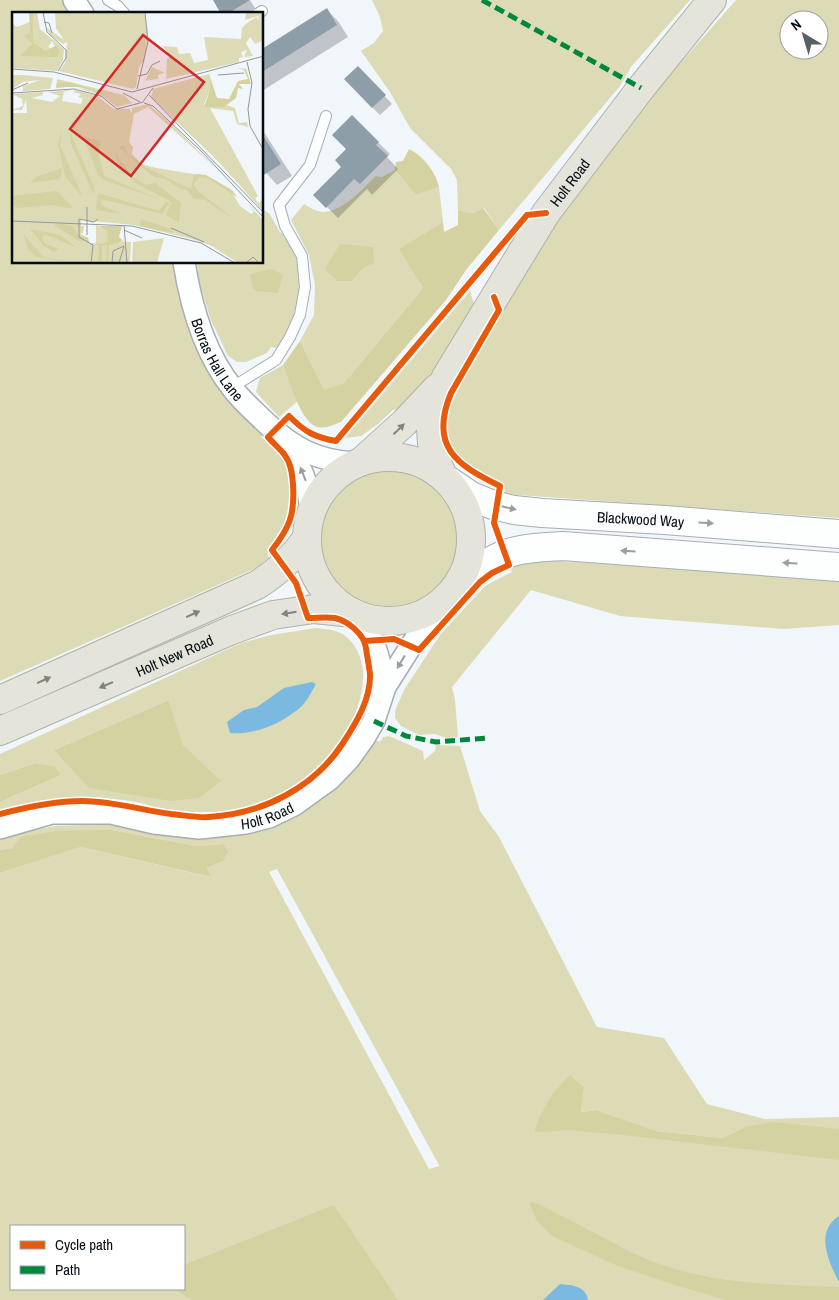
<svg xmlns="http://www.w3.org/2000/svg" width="839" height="1300" viewBox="0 0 839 1300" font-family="'Archivo Narrow',sans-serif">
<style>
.green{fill:#dcdbb5;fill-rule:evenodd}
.forest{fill:#d4d2a0}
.water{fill:#7bb9e1}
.shadow{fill:#0003}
.building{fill:#8e9ea8}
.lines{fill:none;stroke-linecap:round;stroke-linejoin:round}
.lane-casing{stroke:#a7aeb3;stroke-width:12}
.street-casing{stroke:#a7aeb3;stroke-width:24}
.secondary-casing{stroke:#a7aeb3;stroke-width:30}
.highway-casing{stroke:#afb2aa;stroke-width:30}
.lane{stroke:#fdfefe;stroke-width:10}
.street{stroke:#fdfefe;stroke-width:21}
.secondary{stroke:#fdfefe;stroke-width:28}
.highway{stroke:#e4e4db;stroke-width:28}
.quiet{stroke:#00873e;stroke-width:5;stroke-dasharray:10 5;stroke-linecap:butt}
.cycleway-casing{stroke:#fff;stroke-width:9}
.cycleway{stroke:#e8590c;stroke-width:6}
.oneway{fill:#808381}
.oneway2{fill:#9a9ea0}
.labels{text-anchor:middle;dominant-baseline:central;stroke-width:5;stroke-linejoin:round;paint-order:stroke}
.street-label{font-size:15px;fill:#050d13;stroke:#fff}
.inset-road{fill:none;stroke:#92999e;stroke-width:1}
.view{fill:#d62828;fill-opacity:0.15;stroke:#d62828;stroke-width:2.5}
.inset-edge{fill:none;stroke:#050d13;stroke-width:2.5}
</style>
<rect width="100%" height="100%" fill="#f0f6fa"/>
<path class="green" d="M0,0H62L71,14H14V262L175,263L176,277L265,433L261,437C268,443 278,451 283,459C293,477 292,519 280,536C277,541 271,546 267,550L269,558L254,569L0,681Z
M372,0H690L631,67L620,86L499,230L484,208L473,213L458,210L457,180L451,169L410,128L390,92L361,51L374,43L383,31L380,17Z
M736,0H839V518L504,494L505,489L485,484L465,471L452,458L446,440L445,421L459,387L561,204L640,109ZM789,20H819V50H789Z
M395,170L416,195L439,187L443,222L400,249L423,288L344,383L324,391L300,341L314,315L315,285L309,255L291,220L304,204C309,207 317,212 323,212C344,211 362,189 376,176L382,177Z
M263,210L269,213L280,232L283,234L295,253L300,264L301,301L288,336L276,348L271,347L267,353L246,362H237L228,356L211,320L199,282L197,263L262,262Z
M470,291L474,304L441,362L400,413L394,409L378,424L361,436L345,438Z
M283,365L298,401L279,417L256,392L260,378Z
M320 539a70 70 0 1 1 140 0a70 70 0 1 1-140 0Z
M530,561H561L839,579V625L784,629L620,616L531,590L452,687L455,700L458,737L447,738L435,734L419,735L401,726L395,718V711L404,690L440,635L485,586L512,572L510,567Z
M316,628C323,629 332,629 338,632C354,638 362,657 363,672C364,701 352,725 334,748C298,798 236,818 176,811C161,809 146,804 131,801C116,799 98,797 82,797C54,797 27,804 0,811V802L61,775L35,763L0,775V754L241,643L271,635ZM169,700L183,745L54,750Z
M389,736L423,751L424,760L435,751L436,745L460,746L480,811L499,837L597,1027L664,1038L707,1104L765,1119L839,1117V1129L745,1127L722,1138L657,1131L596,1110L581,1112L584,1088L558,1122L839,1156V1300H0V873L81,847L210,877L207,868L223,861V844L197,846L112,830L0,850V839L14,834L55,826L111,824L168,836L197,839L249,833L295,818L336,788L359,763L376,740L380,742L383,737ZM277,869L439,1165V1166L429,1169L269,872ZM11,1226H184V1289H11Z"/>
<path class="forest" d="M409,149C423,156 436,172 439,187L416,195L395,170L396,162L403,161Z
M483,208L499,230L466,270L446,300L341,422C333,425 324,430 315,426C300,419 289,380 283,365L300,341L324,390L344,383L423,288L399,249L443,222L444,232L458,225V210L473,213Z
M340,244L373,247L374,263L363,268L351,281H337L325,269Z
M272,269L283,275L278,293L257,291L253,289L250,274Z
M169,700L183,745L221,781L199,798L171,801L89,788L54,750Z
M35,763L55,767L61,775L0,802V775Z
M112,830L197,846L223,844L228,851L223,861L207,868L211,877L81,847L0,873V850L12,848L21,837L56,831Z
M570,1075L584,1088L581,1112L596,1110L657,1131L722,1138L745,1127L773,1122L839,1129V1160L614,1134L568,1130L542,1132L534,1131C542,1109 553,1091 570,1075Z
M531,1202L539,1204C563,1216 586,1229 610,1241C621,1247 632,1253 644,1258C705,1284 774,1285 839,1287V1300H726L678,1286L618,1266L552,1236L537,1221L530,1205Z
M334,1205L398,1300H192L174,1289H184V1265Z"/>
<path class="water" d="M312,682L316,684C312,691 307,701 301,707C282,723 256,735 230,733L227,722L244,710L257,707L284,688Z
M839,1216V1282C829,1262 814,1232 839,1216Z
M560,1284C572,1285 586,1286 588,1300H543Z"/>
<path class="shadow" d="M218,0H250L255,8L246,14H222Z
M327,10L338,21L348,37L262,91V50Z
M366,75L392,104L380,115L372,107Z
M352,117L390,154L387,157L398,169L372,195L367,189L338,218L315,195L343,167L348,149Z
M262,129L292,176L277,185L262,168Z"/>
<path class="building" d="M213,0H250L227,14H221Z
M327,8L337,25L262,72V49Z
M358,66L386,95L372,108L344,79Z
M352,115L379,142L376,145L388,156L360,184L354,179L326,208L313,195L341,167L335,160L346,149L332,135Z
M262,134L281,164L262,176Z"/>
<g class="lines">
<defs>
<path id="lane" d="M108,0L118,6L125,14
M257,14L262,11
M231,388L276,360L290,337L300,315L305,287L302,256L285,226L279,205L310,165L326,116"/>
<g id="street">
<path d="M74,0L83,14"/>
<path id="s1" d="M184,262C191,307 204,353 233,389C242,401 254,411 265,422C293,448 317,461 355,463"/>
<path d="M284,440C301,466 309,483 311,514"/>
<path d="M359,616C375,638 380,662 385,687"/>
<path id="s2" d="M0,828L52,813H111L154,823L199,828L246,823L269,817L294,805L330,779L349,759L364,738L374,721L385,687L435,608"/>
</g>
<g id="secondary">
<path id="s3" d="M449,481L471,496L493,505L514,510L542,513L665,520L839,534"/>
<path d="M460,580C476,570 494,557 512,552C529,547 546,547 563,546L839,567"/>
</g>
<g id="highway">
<circle cx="389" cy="539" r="82"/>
<path d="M362,461L404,423L437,388"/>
<path id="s4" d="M443,476C424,438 430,414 446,377L546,213L641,88L712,0"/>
<path d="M0,700L257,585C278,572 293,558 307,538"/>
<path id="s5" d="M0,731L232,630L273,615L314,609L353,613"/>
</g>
</defs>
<use href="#lane" class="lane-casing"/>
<use href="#street" class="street-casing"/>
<use href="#secondary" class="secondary-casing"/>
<use href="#highway" class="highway-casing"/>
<use href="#lane" class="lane"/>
<use href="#street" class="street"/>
<use href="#secondary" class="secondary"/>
<use href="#highway" class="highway"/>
<path class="quiet" d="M482,0L641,88
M374,721L406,736L436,742L487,738"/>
<defs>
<path id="cycleway" d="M365,641L394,639L419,650L480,582L492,573L509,565L494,523L500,486C456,465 429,446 451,393L499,310L494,297
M0,814C27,807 54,801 82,801C112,801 141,810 171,814C183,815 197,818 209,817C262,814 314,788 343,743C356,723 371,699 370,674C369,665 367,656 366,648C364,634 348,621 335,618C327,617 317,618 308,618L296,583L272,550C290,527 295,514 293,484C292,473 291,463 284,454C279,448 273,443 268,437L289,416C305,432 314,437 336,441L527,215L546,213"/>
</defs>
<use href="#cycleway" class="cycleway-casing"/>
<use href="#cycleway" class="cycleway"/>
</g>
<defs><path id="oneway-solid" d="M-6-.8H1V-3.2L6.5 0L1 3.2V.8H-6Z" transform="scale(1.25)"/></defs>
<g class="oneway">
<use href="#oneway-solid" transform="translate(399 429) rotate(-44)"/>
<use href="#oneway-solid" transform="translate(289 613) rotate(171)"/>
<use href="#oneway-solid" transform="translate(193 614) rotate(-24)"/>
<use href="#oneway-solid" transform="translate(44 680) rotate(-24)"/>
<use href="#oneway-solid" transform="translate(106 685) rotate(157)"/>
</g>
<g class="oneway2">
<use href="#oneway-solid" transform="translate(303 474) rotate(-112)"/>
<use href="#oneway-solid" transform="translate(509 508) rotate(13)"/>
<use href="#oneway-solid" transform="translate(706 523) rotate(4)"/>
<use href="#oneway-solid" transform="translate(628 551) rotate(-176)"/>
<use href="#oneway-solid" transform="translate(790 563) rotate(-176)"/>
<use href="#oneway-solid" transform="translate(401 662) rotate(121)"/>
</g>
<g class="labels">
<g class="street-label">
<text stroke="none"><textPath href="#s4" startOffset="334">Holt Road</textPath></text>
<text stroke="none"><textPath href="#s1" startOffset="104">Borras Hall Lane</textPath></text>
<text stroke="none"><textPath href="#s3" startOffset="199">Blackwood Way</textPath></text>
<text stroke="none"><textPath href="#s5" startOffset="190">Holt New Road</textPath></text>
<text stroke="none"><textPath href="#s2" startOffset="272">Holt Road</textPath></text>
</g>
</g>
<g transform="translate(12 12)">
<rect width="251" height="251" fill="#f0f6fa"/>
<path d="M25,0L28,17L52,37L51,48L45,59L0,56V11L5,15L18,10L20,31L7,44L48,38L40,29L36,35L40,37L34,39L21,30V1ZM43,0H132L136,18L133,46L127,56L124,75L121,77L47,59L53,51L55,30L51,32L38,23L34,15L52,28L44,16ZM234,0H251L250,29L243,32L238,25L234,31L241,44L232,45L235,38L229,40L231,45L227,46V50L154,67L155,47L158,44L151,34L165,35L167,42L178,41L182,51L196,48L192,25L229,27L230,16L234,12L244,5L247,8L246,4L233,8ZM140,55L153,61L146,63V67L133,69ZM197,62L198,78L192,92L193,95L214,93L223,96L227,111L235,110L236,115L225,112L221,99L198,96L246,184L243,186L246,191L251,188V199L204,147L139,85L141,77ZM0,63H11L41,66L38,77L11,79V74L28,68L11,70L0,77ZM45,67L112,83L120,91L105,95L89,83L65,76L91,80L45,71L48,75L55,76H44ZM60,78L52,80L50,89L69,92L71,86L66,85L69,82L61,80L64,78L85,84L102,97H117L120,101V96L136,92L157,110L207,159L136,95L122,102L117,130L121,135L120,142L130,152L144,156L194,164L219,179L228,194L239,202L242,200L236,192L251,208V251H226L200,234L180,227L122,213L69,208V214H72L71,221H68L76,226L77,231L84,232V213L96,219V229H99L97,222L102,215H108L106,225L101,229L119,230L118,251H95L96,236L94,251H0V101H15L14,88L10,98H0L11,94L10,87L0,82L31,80V83L20,86L40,90L48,84L36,80ZM152,226L145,251H120L121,230Z" fill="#dcdbb5"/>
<path d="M17,0L21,1V30L34,39L43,34L40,29L48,38L46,45L7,44L20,31L12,24L18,21ZM225,56L234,57L239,72H227L231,77L226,76L224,86L212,95H192L198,78L197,62L205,86L217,87L226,69L236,67L232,58ZM57,70L91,80L92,82L67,75H44L45,71ZM50,118L48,133L71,186L53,164L46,132ZM58,120L82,175V183L59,132ZM71,124L88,129L87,144L92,164L149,188L92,168L86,163ZM112,133L115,141L133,155L179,177L182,163L186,162L194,163L220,178L225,185L196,166L187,165L182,172L185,178L223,208L193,188L182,187L174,177L170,178L153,167L140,164L106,134ZM102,139L120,164L134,173L144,171L169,191L167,211L154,203L160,190L123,171L108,154ZM50,156L48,167L18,171L24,165ZM45,179L62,197L40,193L5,196L0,192V184ZM86,181L147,199L154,189L157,192L150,202L89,187L90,194L110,202L84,198ZM129,207L160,217L161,221L128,214ZM47,211L61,214L67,225L69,212L68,224L76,226L77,231L89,232L96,230L95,219L87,214H110L107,225L111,229L97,233L96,251H94L95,233L90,234V251H86L87,233L76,231L72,226V229H67L42,213ZM18,217L48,223L65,236L33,222L30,225L32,231L47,237L42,240L32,234ZM12,223L31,245L61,251L25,245L16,237Z" fill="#d4d2a0"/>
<path class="inset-road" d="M31,0L35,20L54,38V46L46,59M32,10L37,11L40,21M235,50L240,71L236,97L238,114L252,139M0,57L42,60L120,80L252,44M206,63L232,61M126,64L135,62L140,53L148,49M125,77L136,30L133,0M0,78L16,71M0,81L62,77L89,84L105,97L128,91M111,81L130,91L141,76M137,83L252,201M132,91L141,94L190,140L252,206M0,209L120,214L189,231L223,251M112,213L115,251M159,216L192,230M112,218L130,226M75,223V195M235,250L241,245L247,251M79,251L81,233L67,225V207L82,210L86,207M100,251L101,239L112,234M107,251L112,234"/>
<path class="view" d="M131,23L192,70L119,164L58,117Z"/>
<rect width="251" height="251" class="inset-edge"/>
</g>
<rect x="10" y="1225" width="175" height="65" fill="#ffffff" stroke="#9b9ea1"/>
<rect x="20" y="1241" width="25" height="8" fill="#e8590c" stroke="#9b9ea1"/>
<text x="55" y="1250" font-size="15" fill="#050d13">Cycle path</text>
<rect x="20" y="1266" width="25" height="8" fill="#00873e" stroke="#9b9ea1"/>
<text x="55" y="1275" font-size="15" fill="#050d13">Path</text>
<g transform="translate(804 35) rotate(322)"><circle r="24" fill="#ffffff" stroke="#9b9ea1"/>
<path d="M0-4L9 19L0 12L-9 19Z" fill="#575f64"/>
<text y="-8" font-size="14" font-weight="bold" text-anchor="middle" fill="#050d13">N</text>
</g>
</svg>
